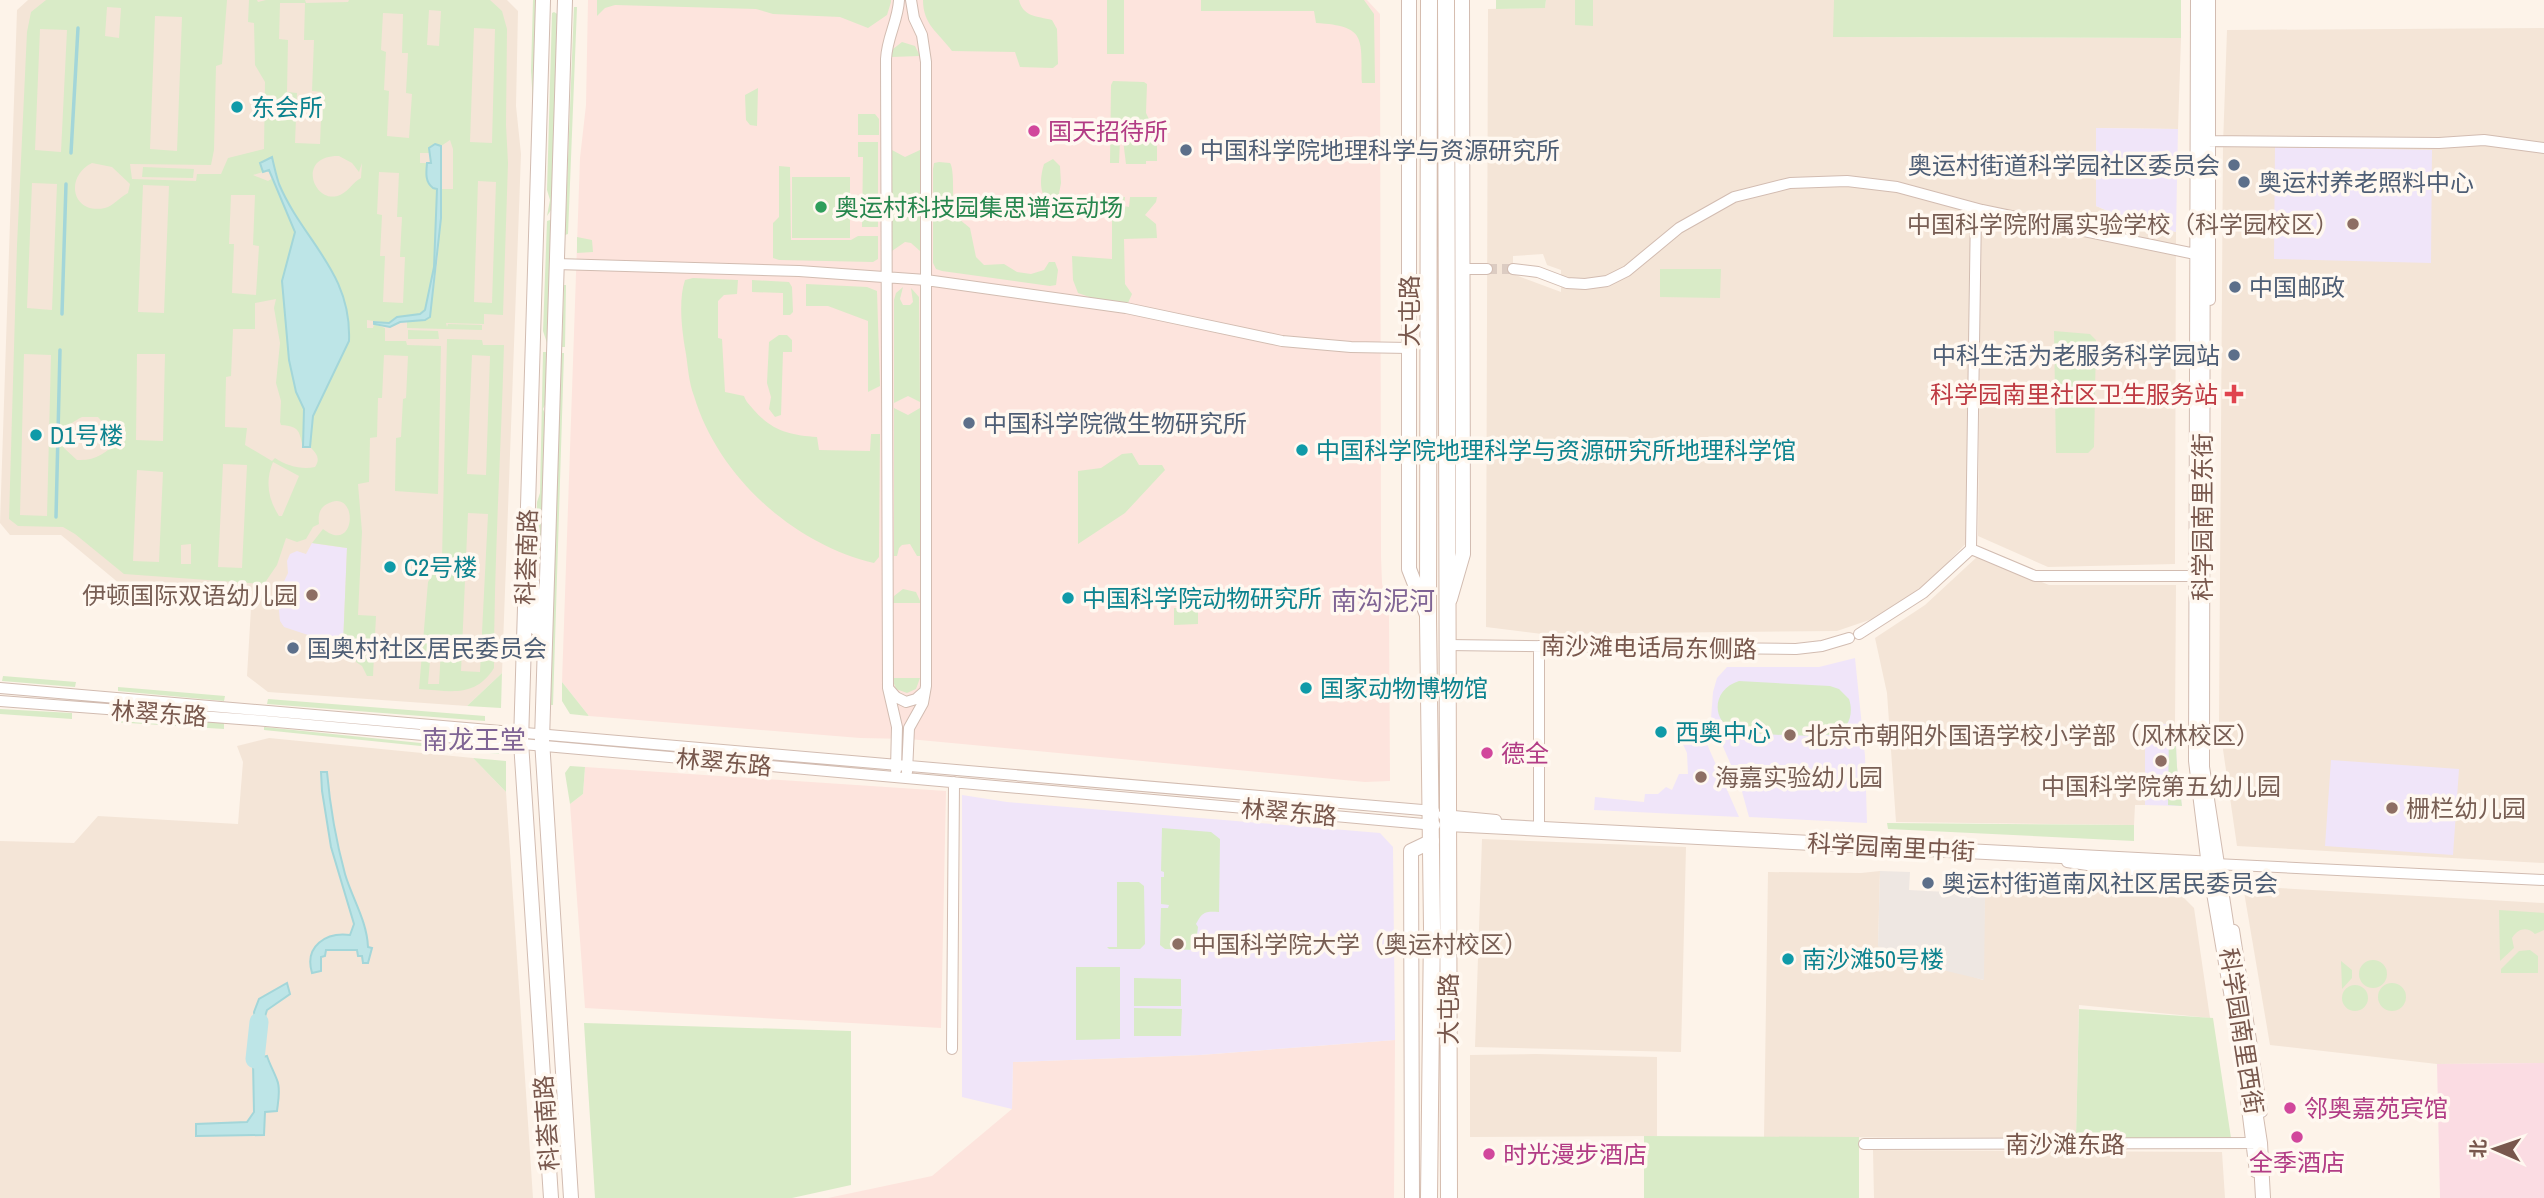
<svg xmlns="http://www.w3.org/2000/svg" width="2544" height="1198" viewBox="0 0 2544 1198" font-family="'Archivo Narrow','Noto Sans SC',sans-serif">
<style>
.residential{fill:#f4e5d7;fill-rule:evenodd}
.commercial{fill:#fde4dd}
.industrial{fill:#eee7e2}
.education{fill:#f0e5f9}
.medical{fill:#fbdce3}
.green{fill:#d9ebc7;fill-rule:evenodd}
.water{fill:#bde5e7;stroke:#a3d6d9;stroke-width:2}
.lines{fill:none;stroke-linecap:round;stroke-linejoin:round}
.stream{stroke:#a3d6d9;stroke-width:3.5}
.river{stroke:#bde5e7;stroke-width:19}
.minor-tunnel{stroke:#dcccc2;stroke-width:10;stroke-dasharray:10 5;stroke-linecap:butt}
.minor-casing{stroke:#d2bcb1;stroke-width:12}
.tertiary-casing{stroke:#d2bcb1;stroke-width:16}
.secondary-casing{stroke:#d5bcae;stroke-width:18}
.minor{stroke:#fff;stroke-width:10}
.tertiary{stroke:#fff;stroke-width:14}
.secondary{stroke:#fff;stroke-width:16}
.culture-dot{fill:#0f9aa8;stroke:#fff8f0;stroke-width:2.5}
.hotel-dot{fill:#d1479c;stroke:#fff8f0;stroke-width:2.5}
.service-dot{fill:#5c6f8a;stroke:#fff8f0;stroke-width:2.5}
.leisure-dot{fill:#2e9e5b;stroke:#fff8f0;stroke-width:2.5}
.education-dot{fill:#8d6e63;stroke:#fff8f0;stroke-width:2.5}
.health-dot{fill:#e0444e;stroke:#fff8f0;stroke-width:2.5}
.labels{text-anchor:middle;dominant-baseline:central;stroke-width:7;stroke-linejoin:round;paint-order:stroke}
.culture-label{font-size:24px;fill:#0d838f;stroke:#fff8f0;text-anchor:start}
.hotel-label{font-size:24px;fill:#b23c85;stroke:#fff8f0;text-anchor:start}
.service-label{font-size:24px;fill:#4e5e75;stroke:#fff8f0;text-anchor:start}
.leisure-label{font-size:24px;fill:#27864d;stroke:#fff8f0;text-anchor:start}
.education-label{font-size:24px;fill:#785e54;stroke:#fff8f0;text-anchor:start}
.street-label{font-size:24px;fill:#78574c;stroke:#fff8f0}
.health-label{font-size:24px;fill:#be3a42;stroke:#fff8f0;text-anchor:end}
.neighbourhood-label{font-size:26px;fill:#7f6494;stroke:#fff8f0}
</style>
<rect width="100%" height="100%" fill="#fdf3e9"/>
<path class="residential" d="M28,0H507L518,11L516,106L521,154L502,673L467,706L268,692L247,676L252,591L120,584L61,535H10L0,523L17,10Z
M1546,0H1834V37L2181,38L2178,129L2096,128V206L2108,211L2110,216L2176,232L2175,564L2048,567L1978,536L1981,219L1975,534L1927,584L1878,617L1837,631L1542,634L1486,627L1488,9L1545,8ZM1543,254L1547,265L1561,270V292L1513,274V256Z
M2544,28V863L2237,846L2219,722L2223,145L2227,30Z
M1978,556L2049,585H2176L2175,724H2145V805H2135L2134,825L1896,822L1887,693L1875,638L1925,605Z
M269,738L473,758L506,792L533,1198H0V841L74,843L98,816L238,824L243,762L237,746Z
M1482,839L1686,847L1681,1052L1475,1047Z
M1880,871L1878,946L1983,980L1985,876L2172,886L2194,908L2210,1018L2079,1005L2076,1138L1764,1137L1768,872L1861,873Z
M2243,886L2544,903V1063L2437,1064L2270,1045Z
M1536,1054L1657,1057V1136L1470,1137V1055Z
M1873,1150L2222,1152L2225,1198H1874Z"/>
<path class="commercial" d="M588,0H1367L1380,14L1381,557L1382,583L1389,617L1390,781L1365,782L909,739L860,738L589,716L562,682L580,158L586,105Z
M585,767L946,791L941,1028L585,1008L570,804L583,794Z
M1395,1040L1394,1198H828L932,1176L1012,1109L1013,1062L1200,1055Z"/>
<path class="industrial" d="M1880,871L1910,872L1909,890L1985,894L1984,980L1909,962L1878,946Z"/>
<path class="education" d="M2096,128L2178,129L2176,232L2112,219L2108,211L2096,206Z
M2275,147L2432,150L2431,263L2274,259Z
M312,543L347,548L343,646L327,652L320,647L314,637L284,627L280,621L278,601L280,590L288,573L287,561L290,554L297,551L306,554Z
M1855,658L1865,756L1867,823L1749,817L1741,788L1711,719L1713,692L1717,678L1727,667H1819Z
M2145,724H2175L2177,767L2182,806L2145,805Z
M1703,735L1739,817L1594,810L1595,797L1644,802L1645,794H1658L1666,787L1672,790L1679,774H1688L1687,753L1682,742Z
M2331,760L2459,769L2453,855L2325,846Z
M962,795L1007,802L1380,833L1393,847L1395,1040L1200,1055L1013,1062L1012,1109L962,1097Z"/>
<path class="medical" d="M2544,1063V1198H2440L2437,1064Z"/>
<path class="green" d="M46,0H227L222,64L216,66L214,150L211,165L130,164L132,179L196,181L197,174H221L228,158L264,149L265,82L255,65L254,23L248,22L249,0H257L258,2L266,0H305L306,3L348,2L349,0H490L502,11L507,29L506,125L508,163L503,315L484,314V324L446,323L447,327L448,324L482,325V330L407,328V322L430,317L438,257L441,189H453V149L450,140L441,146L435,144L429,148V153H420V163H427V180L437,187C435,209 436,298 424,311C416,319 399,314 389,323L367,320V328H373L374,324L385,328V341H406L407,345L441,346L438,494L395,491L396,438L401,437L403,399L406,398L408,356L384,355L382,398H378L377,437L370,438L369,482L358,484L362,532L358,615L376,616L373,676H367L362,666L356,662V646L343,645L347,548L312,543L323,529C357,556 359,486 327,504C319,508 318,516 319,524L313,527L306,539L297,542L286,538L277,565L264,584L124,574L75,534L63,527L18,526L9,519L17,245L27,32L31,12ZM280,3H305L304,40H314L312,91L322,92L320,144L295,143L297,93L287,92L288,40L279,39ZM107,7L121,8L119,38L105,36ZM429,10L441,11L439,46L427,45ZM383,13L403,14L402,53H408L406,93L412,94L409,138L387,136L389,91L384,90L386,52L381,50ZM155,16L182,17L177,151L150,149ZM474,28L495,29L492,143L470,142ZM40,29L67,30L61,152L35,150ZM339,156L352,163L359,172L362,163L361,178C353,182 349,191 340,195C314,206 295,155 339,156ZM271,158C274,166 276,176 279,184C303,240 352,273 349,341L313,416L310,447C316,453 321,458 315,467C302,470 287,466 275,458L272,461L245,445L247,428L225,427L226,377L231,376L233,329H255V303L276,299L274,308L280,343L276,383L281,401L280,422L281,425C301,426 299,433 303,447L304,409L296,392L289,360L282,281L295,232L273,178L268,181L253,175L263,172L261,163ZM92,163L112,167L130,184L128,193C120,197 113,206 105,208C72,215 64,177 92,163ZM379,172L399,173L397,217H402L400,257H405L403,303L383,302L385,256H380L382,215L377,214ZM478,181L496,182L492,303L474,302ZM32,183L57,184L52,310L27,308ZM143,185L169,186L164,313L138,312ZM231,195H255L253,245L259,246L256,295L232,293L234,244H229ZM24,354L51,355L47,516L20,515ZM137,354H165L163,441L136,440ZM82,417H98L119,441C105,453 96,461 77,460L64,448C64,429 65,426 82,417ZM273,462L299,476L282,516H279C268,499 265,481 273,462ZM223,464L247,465L242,568L218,567ZM137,470L163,472L159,562L133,561ZM191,544V564H181V545Z
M533,0H537L534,120L531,71Z
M597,0H891V2L887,15L868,28L840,17L773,14L756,9L615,5L605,8L597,16Z
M923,0H1019C1023,17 1037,16 1052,20L1057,29L1058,64L1053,68L1020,67L1015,52L952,51C938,32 923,25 923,0Z
M1107,0H1124V54H1107Z
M1201,0H1364L1374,14L1375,83H1362C1361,38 1367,26 1316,23L1314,11H1201Z
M1496,0H1546L1545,8L1496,9Z
M1575,0H1593V26L1575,25Z
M1834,0H2181V38L1833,37Z
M574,7H577L568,234L565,235Z
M554,12L559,15L553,207L547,216L550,200L547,190L552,13Z
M902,42L915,46L920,56L891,57L893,49Z
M1113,81L1144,82L1147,84L1146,113L1157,136V161H1146V164H1126L1123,140H1120L1119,163H1110L1111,85Z
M758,88L757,126L750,125L746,120L745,95Z
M858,114H875L879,119V135H858Z
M858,142H878V227H862L863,157H858Z
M892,150L905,157L920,150V251L911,243L905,242L892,251Z
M1053,159L1060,166L1061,183L1058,199L1051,203C1038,196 1040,177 1044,164Z
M939,162L950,163C955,170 952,203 954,215L970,228L976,257L984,265L1004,264L1017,272L1031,274L1044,270L1049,262H1055L1058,270L1056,285L1050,286L942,271L936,269L933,263V169L934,163Z
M779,166L790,167L791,240H851L858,236H878V259L873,262L779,260L773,258V223L779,217Z
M143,167L194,169L193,178L142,177Z
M792,177H850V238H792Z
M1112,197H1125L1124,206L1129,207L1130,197H1157L1156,202L1145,215L1156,224L1157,238L1124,239L1125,284L1132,294L1128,303L1092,298L1078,293L1073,280L1072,256L1112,259Z
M553,219C553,232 548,258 550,267L548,346L543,331L547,221Z
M577,237L592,240L593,252L577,253Z
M1660,269H1721L1720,298L1660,297Z
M693,278L738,280L737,294L724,295L718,301V338L722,339L725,392L744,396C746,402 749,404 753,409C772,431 790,435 817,437L819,450L870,451L871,434H880L879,557L874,563C793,544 718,476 694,396C689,383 688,368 686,354C682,332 678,301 685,280Z
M752,280L789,282L792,287L793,312L790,315H783V293L752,292Z
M806,284L867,287L877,291L880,386L868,392V321L828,306H806Z
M564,285H566L565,347H562Z
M903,287L900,299L903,305H910L913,302L911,288L919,297L920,402L908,396L894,403V300L896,293Z
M408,330L438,331L439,339H408Z
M2054,331L2090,334L2096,340L2094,447L2088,453H2056Z
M779,335H787L792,340V352H783L781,415L775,417L769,409L771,397L767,383L769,342Z
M447,339L482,340L483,345H504C501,453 494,560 494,668C475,698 451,691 419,689L428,582L442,559ZM472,355L490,356L486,475L467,474ZM468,513L488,514L480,672L461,671ZM431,649H441L439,684H428Z
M543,352H550L547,400L543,409L547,419L542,561L535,567L537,502L540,493Z
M561,353H564L553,705H550Z
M894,408L908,415L920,408V556H917L910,544L902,545L899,548L897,556H894Z
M1132,453L1139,465H1162L1165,470L1125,513L1078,544V471L1101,468L1122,454Z
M903,589L916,592L921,603H892L894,596Z
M1174,608H1198V624L1174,625Z
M502,673L501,708L467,706Z
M3,676L76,682L75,687L2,681Z
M892,678H920L916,689L907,693L896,689Z
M1739,681L1830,686L1839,689L1849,699C1854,714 1849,730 1833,734C1819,738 1750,734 1734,731C1710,719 1713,689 1739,681Z
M562,682L589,716L570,714L562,701Z
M118,687L225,696L224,701L118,691Z
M268,699L485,716V721L267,704Z
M0,709L72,713V719L0,714Z
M114,716L224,723V729L113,722Z
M2169,724H2175L2177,767L2182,806L2168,805Z
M264,727L499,751V754L264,730Z
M473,758L506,761V792Z
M570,766L585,767L583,794L570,804L565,773Z
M1887,823L2134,825V841L1888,829Z
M1162,828L1211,832L1220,839L1219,912C1205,911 1202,912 1196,924L1198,927L1195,950L1165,949L1160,945L1161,908H1168L1169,905L1161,904V877H1164V872L1161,871Z
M1117,882H1139L1144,886L1145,944L1140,949H1109L1107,947H1117Z
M2499,910L2544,913V930L2535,934C2526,926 2518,929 2512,938L2514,948L2500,961Z
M2530,950L2538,956V973H2501V969L2519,951Z
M2359 974a14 14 0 1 1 28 0a14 14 0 1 1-28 0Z
M2341,961L2352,970V978L2342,989Z
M1076,967H1120V1039L1076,1040Z
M1134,978L1181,979V1006H1134Z
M2378 997a14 14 0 1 1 28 0a14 14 0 1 1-28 0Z
M2342 998a13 13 0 1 1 26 0a13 13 0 1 1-26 0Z
M1134,1008L1182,1009L1181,1036H1134Z
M2079,1009L2213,1018L2231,1138H2076Z
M584,1023L851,1031V1185L792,1198H595Z
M1644,1136L1859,1137V1198H1644Z"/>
<path class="water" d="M435,144L441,146V218L430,317L425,320L400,322L390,327L374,324V322L389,323L397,317L420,314L425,310L434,267L437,189L433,188C425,182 426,173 427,163H431L429,148Z
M272,157C274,166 276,175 279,184C303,241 352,272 349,341L313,416L310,447H303L304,409L296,392L289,360L282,281L295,232L269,170L263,172L260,163Z
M321,772H327C330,806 336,841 345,874C352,898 367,921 368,947L372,948L368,963H363L362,956H358L357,950H326L325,956L321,957V971L312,973C304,946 326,932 350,935L354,924L331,847L322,791Z
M287,983L290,994L267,1010L263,1023L255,1019L254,1012L259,999Z
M267,1056C270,1065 274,1072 277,1080C281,1089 278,1102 277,1111L265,1112L264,1135L196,1136V1124L247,1122L254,1112L253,1062L255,1059Z"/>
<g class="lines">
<path class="stream" d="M71,153L78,28
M62,314L66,184
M56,517L60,350"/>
<path class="river" d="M255,1059L259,1022"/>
<path class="minor-tunnel" d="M1487,269H1513"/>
<defs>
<path id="minor" d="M2196,0L2194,761L2206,858L2236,1033
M2205,141L2439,143L2484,140L2544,148
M556,264L799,271L926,280L1126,308L1282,341L1351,347L1409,348
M1461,269H1487
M1513,269L1538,272L1567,283L1585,284L1607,281L1627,271L1679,228L1734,197L1790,183L1847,181L1897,187L1982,210L2200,255
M2210,300V0
M1971,549L1976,209
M1859,634L1923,593L1971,549L2035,576H2198
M1447,645L1796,649L1822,646L1849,638
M0,688L1434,811
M888,688L896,697L906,702L916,699L925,691
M0,701L253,720L1435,825
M896,770L897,727L888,688L886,59C887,37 898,21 899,0
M907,772L909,728L923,703L926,686V62L922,35L914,18L911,0
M1443,815L1496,820
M1539,828V646
M2067,862L2122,870L2214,874
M2215,864L2544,880
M2234,930L2262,1112
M952,1049L954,782
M2244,1084L2255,1172
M1864,1144L2259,1143"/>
<path id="tertiary" d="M543,0L521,742L551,1198
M565,0L542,740L571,1198
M1409,0V569L1427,615
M2203,0L2202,767L2260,1143L2263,1198
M532,582L536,628
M1450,599L1463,554L1462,0
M1448,824L2215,864
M1412,1198L1411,851L1432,841"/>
<path id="secondary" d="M1429,0L1428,618L1432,928L1429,1198
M1446,0L1449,1198"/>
</defs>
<use href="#minor" class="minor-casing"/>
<use href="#tertiary" class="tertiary-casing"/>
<use href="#secondary" class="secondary-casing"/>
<use href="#minor" class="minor"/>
<use href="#tertiary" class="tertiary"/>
<use href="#secondary" class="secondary"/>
</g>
<g class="culture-dot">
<circle cx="237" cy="107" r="7"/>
<circle cx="36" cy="435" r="7"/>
<circle cx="1302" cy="450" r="7"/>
<circle cx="390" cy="567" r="7"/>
<circle cx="1068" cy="598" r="7"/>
<circle cx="1306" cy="688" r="7"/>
<circle cx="1661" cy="732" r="7"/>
<circle cx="1788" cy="959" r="7"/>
</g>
<g class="hotel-dot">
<circle cx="1034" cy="131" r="7"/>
<circle cx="1487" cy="753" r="7"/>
<circle cx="2290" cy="1108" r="7"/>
<circle cx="2297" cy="1137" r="7"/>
<circle cx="1489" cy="1154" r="7"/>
</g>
<g class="service-dot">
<circle cx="1186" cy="150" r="7"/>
<circle cx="2234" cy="165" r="7"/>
<circle cx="2244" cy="182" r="7"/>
<circle cx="2235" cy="287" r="7"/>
<circle cx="2234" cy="355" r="7"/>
<circle cx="969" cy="423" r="7"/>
<circle cx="293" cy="648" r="7"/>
<circle cx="1928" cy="883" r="7"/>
</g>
<circle class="leisure-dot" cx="821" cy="207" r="7"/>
<g class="education-dot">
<circle cx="2353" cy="224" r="7"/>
<circle cx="312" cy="595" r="7"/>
<circle cx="1790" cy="735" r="7"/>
<circle cx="2161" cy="761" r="7"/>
<circle cx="1701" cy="777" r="7"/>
<circle cx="2392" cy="808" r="7"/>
<circle cx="1178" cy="944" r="7"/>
</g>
<path class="health-dot" d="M2230.5 383.5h7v7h7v7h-7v7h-7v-7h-7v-7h7z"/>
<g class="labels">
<g class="culture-label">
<text x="251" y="107">东会所</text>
<text x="50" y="435">D1号楼</text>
<text x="1316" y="450">中国科学院地理科学与资源研究所地理科学馆</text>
<text x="404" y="567">C2号楼</text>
<text x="1082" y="598">中国科学院动物研究所</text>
<text x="1320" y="688">国家动物博物馆</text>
<text x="1675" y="732">西奥中心</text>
<text x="1802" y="959">南沙滩50号楼</text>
</g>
<g class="hotel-label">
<text x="1048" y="131">国天招待所</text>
<text x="1501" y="753">德全</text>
<text x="2304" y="1108">邻奥嘉苑宾馆</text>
<text x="1503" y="1154">时光漫步酒店</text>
<text x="2297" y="1162" text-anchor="middle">全季酒店</text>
</g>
<g class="service-label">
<text x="1200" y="150">中国科学院地理科学与资源研究所</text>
<text x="2220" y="165" text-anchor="end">奥运村街道科学园社区委员会</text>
<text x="2258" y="182">奥运村养老照料中心</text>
<text x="2249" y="287">中国邮政</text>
<text x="2220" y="355" text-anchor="end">中科生活为老服务科学园站</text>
<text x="983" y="423">中国科学院微生物研究所</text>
<text x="307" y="648">国奥村社区居民委员会</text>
<text x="1942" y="883">奥运村街道南风社区居民委员会</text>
</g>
<g class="leisure-label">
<text x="835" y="207">奥运村科技园集思谱运动场</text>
</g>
<g class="education-label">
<text x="2339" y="224" text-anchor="end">中国科学院附属实验学校（科学园校区）</text>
<text x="298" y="595" text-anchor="end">伊顿国际双语幼儿园</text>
<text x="1804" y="735">北京市朝阳外国语学校小学部（风林校区）</text>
<text x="1715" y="777">海嘉实验幼儿园</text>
<text x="2161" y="786" text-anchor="middle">中国科学院第五幼儿园</text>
<text x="2406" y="808">栅栏幼儿园</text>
<text x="1192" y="944">中国科学院大学（奥运村校区）</text>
</g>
<g class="street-label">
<text transform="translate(1409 311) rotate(-90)">大屯路</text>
<text transform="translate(2202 517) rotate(-90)">科学园南里东街</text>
<text transform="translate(526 557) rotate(-88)">科荟南路</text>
<text transform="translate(1649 647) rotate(1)">南沙滩电话局东侧路</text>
<text transform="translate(159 713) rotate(4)">林翠东路</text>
<text transform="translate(724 762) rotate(5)">林翠东路</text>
<text transform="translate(1289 812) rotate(5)">林翠东路</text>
<text transform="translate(1891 847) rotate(3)">科学园南里中街</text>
<text transform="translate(1448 1009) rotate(-90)">大屯路</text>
<text transform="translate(2242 1031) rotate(81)">科学园南里西街</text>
<text transform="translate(546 1123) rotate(-94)">科荟南路</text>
<text x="2065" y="1144">南沙滩东路</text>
</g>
<g class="health-label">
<text x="2218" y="394">科学园南里社区卫生服务站</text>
</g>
<g class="neighbourhood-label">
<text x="1383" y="600">南沟泥河</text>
<text x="474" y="739">南龙王堂</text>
</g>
</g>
<g transform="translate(2495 1149) rotate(272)" stroke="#fff8f0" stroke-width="5" paint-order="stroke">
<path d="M0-5L12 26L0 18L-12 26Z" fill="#78574c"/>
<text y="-10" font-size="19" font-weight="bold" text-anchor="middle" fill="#78574c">北</text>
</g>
</svg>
